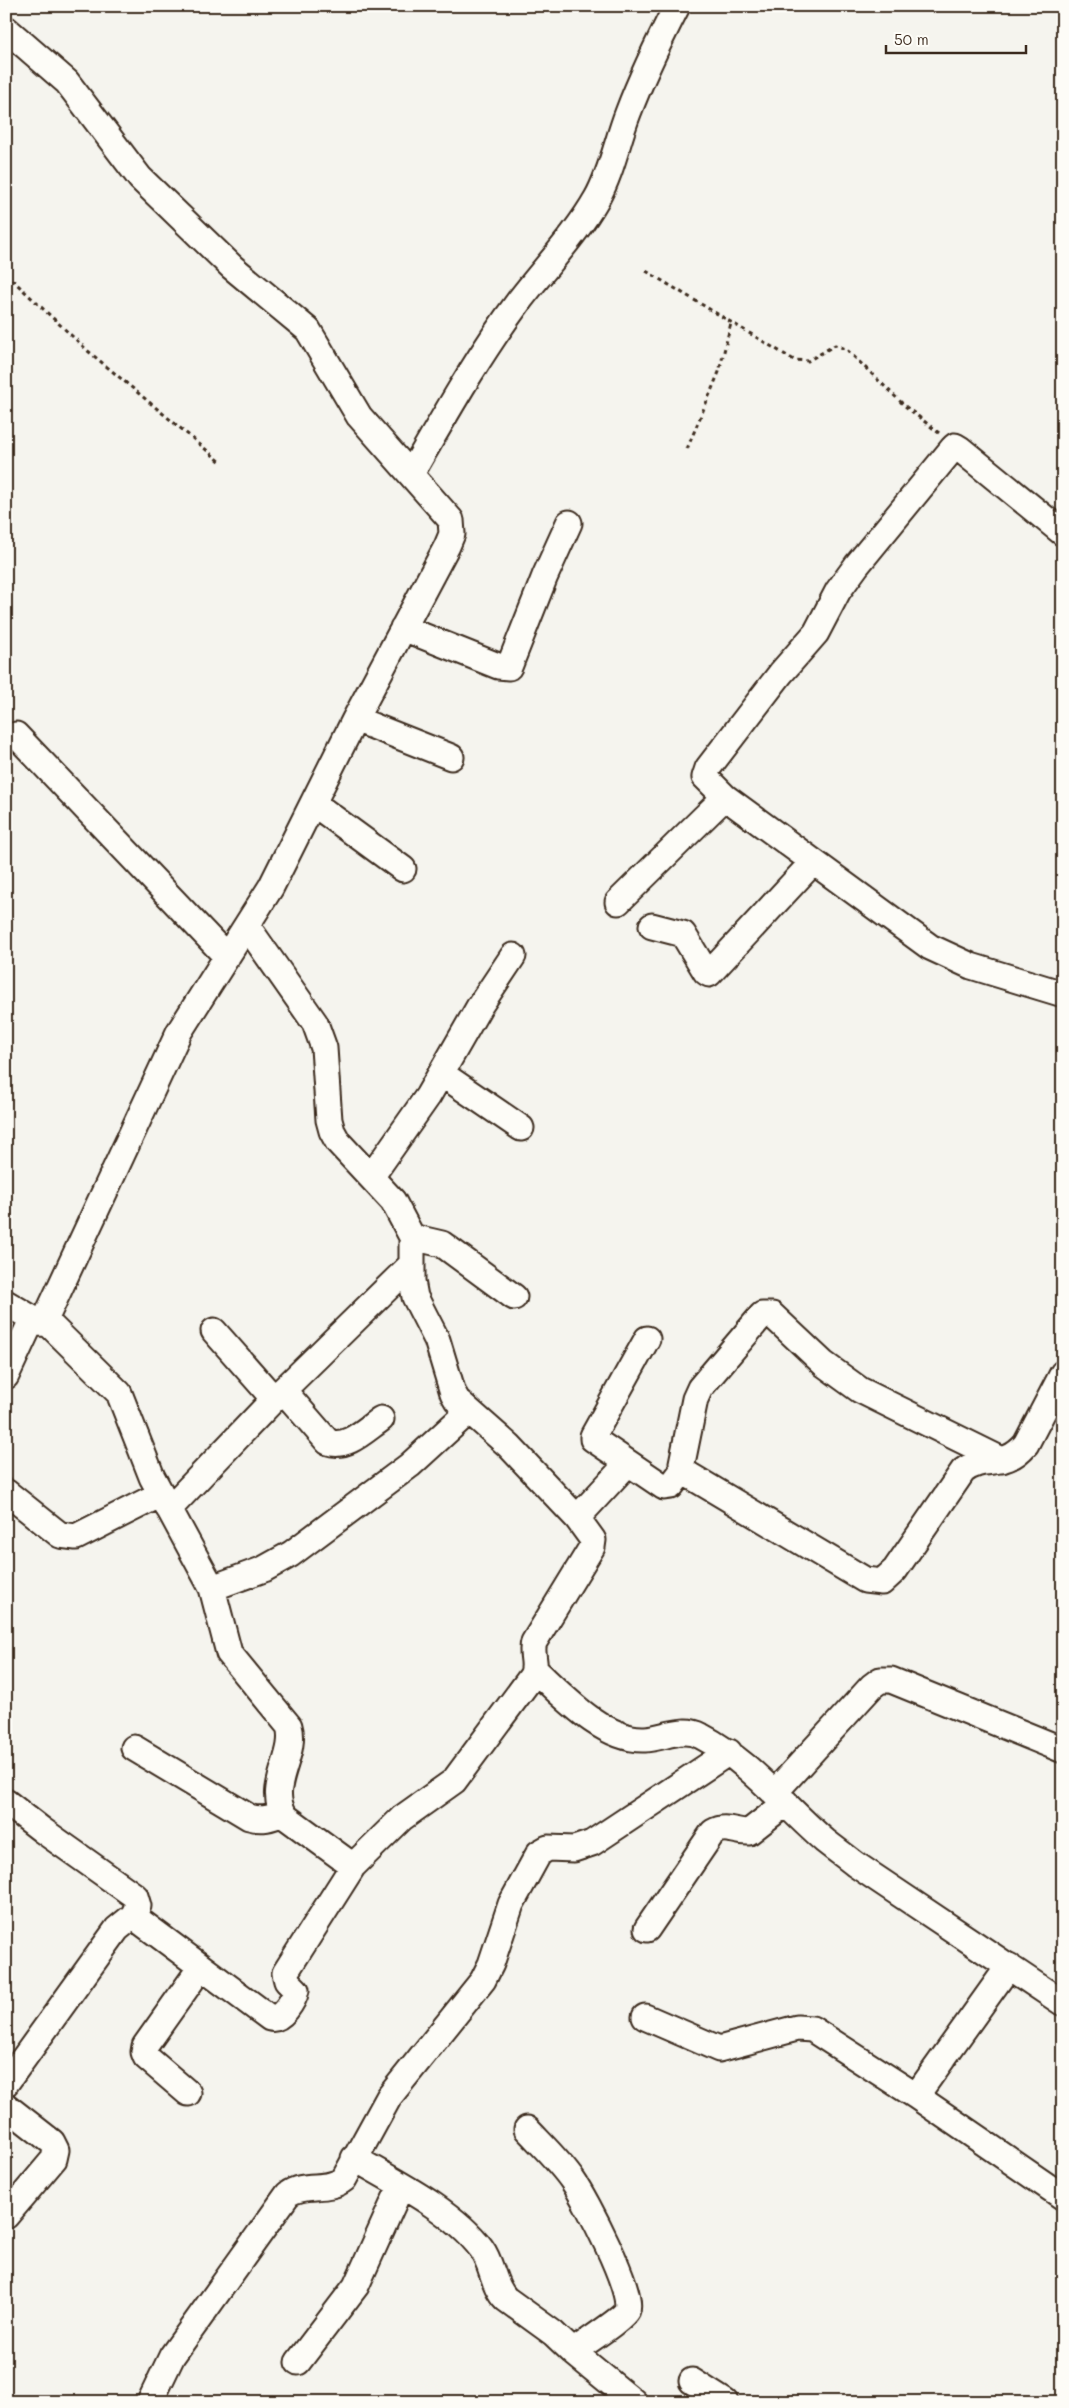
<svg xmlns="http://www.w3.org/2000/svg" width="1069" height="2408" viewBox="0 0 1069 2408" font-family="Mali,sans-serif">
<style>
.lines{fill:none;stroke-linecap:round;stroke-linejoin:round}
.minor-casing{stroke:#3b2a1e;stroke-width:29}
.path{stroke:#3b2a1e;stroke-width:3;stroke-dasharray:4 4;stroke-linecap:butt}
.minor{stroke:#fdfcf7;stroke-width:25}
</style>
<rect width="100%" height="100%" fill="#f5f4ee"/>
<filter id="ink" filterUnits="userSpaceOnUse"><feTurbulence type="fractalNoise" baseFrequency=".02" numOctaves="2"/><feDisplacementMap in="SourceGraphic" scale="10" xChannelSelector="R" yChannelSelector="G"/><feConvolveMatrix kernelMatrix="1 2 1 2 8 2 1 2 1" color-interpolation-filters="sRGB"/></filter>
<g filter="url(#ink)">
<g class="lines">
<defs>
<path id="minor" d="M6,29L67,82L140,178L232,267L308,330L359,416L451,520L452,534L447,546L355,719L271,887L179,1032L45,1320L40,1323L6,1303
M411,474C445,415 478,356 519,301C545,267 576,235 597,198C612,171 617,141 628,113C642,76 659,41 677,6
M1063,533L960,449L955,446L953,448L857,565L838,591L816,633L781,673L708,768L705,777L725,797L930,947L971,966L1063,994
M403,628L498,666L509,667L545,576L569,523
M355,719L451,757
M16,735L227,957
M313,803L403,869
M618,902L725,797
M652,926L683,934L706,972L709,974L813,862
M442,1074L521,1128
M371,1177L428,1096L479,1007L513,956
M412,1237L442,1244L514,1297
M45,1320L119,1393L152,1477L212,1588L229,1653L289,1726C298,1756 264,1788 286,1817L353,1866
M214,1331L274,1399
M647,1339L593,1436V1439L664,1487L671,1486L683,1470
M6,1376L32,1320
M283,1390L328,1442C347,1449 365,1430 381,1419
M1002,1460L860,1390L824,1364L772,1315H762L700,1388L695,1399L682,1463L683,1470L689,1475L865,1580L882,1582L895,1570L963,1471C986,1453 1003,1471 1026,1444L1063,1373
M6,1492L60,1535L76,1537L161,1494
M169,1509L274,1399L412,1264
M577,1518L628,1463
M212,1588L264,1569L291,1554L410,1465L469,1411
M535,1670C563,1696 604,1741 645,1739C664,1738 683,1726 701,1736C751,1762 783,1805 825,1841C835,1849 845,1856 855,1864L1063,2003
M134,1748L249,1817C262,1821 271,1818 283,1813
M775,1792L872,1686L880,1680H891L1063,1750
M6,1802L42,1830L135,1896L138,1906L133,1916L117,1929L6,2083
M133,1916L270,2018C281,2021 294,2001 296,1990L287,1981L285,1973L353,1866L402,1818L454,1781L532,1676C538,1664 530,1654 534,1642L592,1547L593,1540L577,1518L509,1446L457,1400L453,1393L437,1340L415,1297L412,1281V1237L393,1201L338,1142L332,1131L329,1120L324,1048L315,1023L247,926
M647,1929L713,1832C727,1824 735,1833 749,1832L786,1803
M645,2017L719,2049L797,2028L812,2029L916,2096L1063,2197
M188,2093L146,2057L144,2052L145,2046L201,1967
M916,2096L1009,1966
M6,2106L52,2142L56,2150L54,2159L6,2216
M527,2129C543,2146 560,2162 573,2181C585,2198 635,2293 627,2310C623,2319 583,2344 573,2352
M354,2158C395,2182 452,2210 481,2248C493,2264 492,2285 506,2299L553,2333L573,2352L634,2402
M298,2362L356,2286L401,2186
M692,2381L725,2402
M150,2402L172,2356L288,2194C304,2182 328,2192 344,2179L389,2097L483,1980L491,1964L511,1904L539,1853L548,1848L574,1849L592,1843L729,1752"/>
</defs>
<use href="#minor" class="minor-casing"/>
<path class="path" d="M646,271L794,360L808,361L835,345L846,349L905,406L939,433
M6,274L88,351L222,463
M687,449L719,372L731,323"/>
<use href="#minor" class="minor"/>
</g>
</g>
<rect width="1069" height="2408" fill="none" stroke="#fdfcf7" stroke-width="25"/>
<rect x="12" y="12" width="1044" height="2383" fill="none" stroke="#3b2a1e" stroke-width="2" filter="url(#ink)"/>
<path d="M886 45v8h140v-8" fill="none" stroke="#3b2a1e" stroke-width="2.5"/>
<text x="894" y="45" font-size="15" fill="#3b2a1e" stroke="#fdfcf7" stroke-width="4" paint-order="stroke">50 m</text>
</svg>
